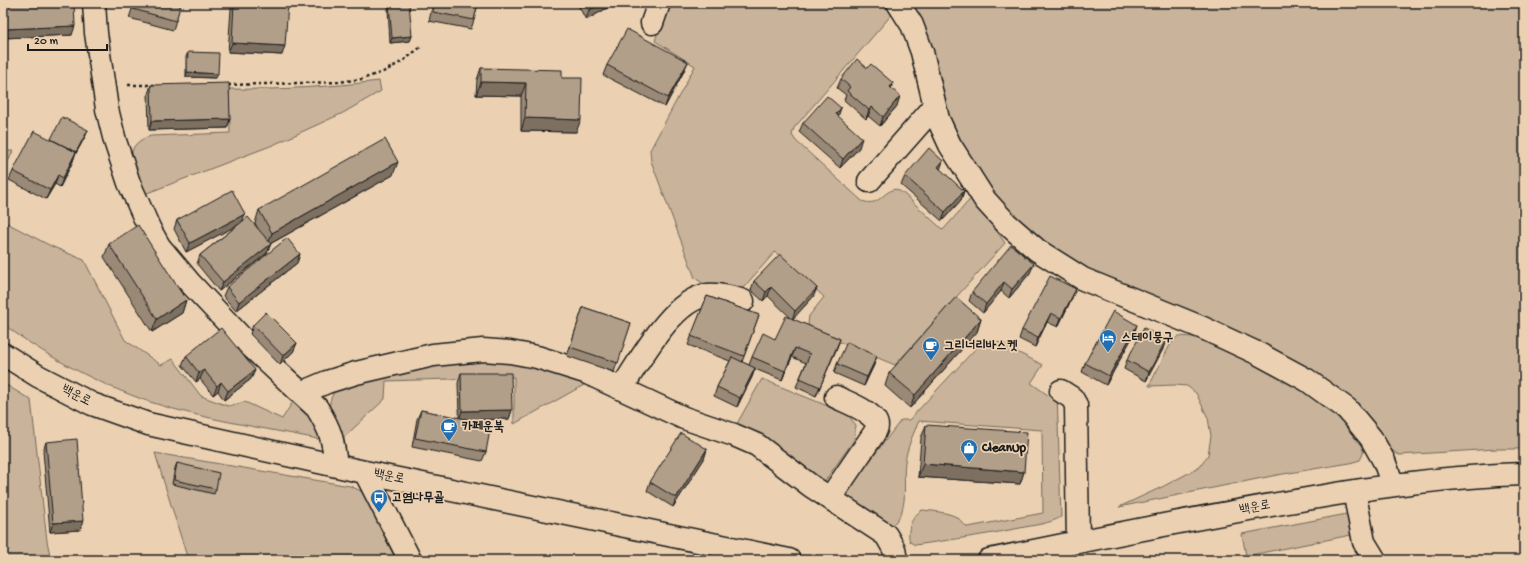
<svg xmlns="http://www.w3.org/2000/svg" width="1527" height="563" viewBox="0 0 1527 563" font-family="'Gochi Hand','Poor Story',sans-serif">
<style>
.green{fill:#c9b39a;stroke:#72685b}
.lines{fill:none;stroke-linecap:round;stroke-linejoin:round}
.minor-casing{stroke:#1c1c1c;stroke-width:25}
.path{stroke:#1c1c1c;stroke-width:2.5;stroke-dasharray:3 3;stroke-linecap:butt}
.minor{stroke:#ebd1b2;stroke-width:22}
.wall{fill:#998976;stroke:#1c1c1c}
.shaded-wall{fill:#7d6f60;stroke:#1c1c1c}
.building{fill:#b29f89;stroke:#1c1c1c}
.labels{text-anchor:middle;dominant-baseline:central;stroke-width:3.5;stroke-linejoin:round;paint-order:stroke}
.poi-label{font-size:13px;font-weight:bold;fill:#1c1c1c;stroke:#ebd1b2;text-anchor:start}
.street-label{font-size:13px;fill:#1c1c1c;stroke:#ebd1b2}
</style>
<rect width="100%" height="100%" fill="#ebd1b2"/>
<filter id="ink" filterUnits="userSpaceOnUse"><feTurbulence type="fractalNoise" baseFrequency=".025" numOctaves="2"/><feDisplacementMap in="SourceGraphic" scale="8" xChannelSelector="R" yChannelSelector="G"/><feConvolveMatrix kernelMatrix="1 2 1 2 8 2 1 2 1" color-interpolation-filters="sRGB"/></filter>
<g filter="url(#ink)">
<path class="green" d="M667,3H889L894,12L794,128L792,135L796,141L862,201C879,207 881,193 895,189L903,193L943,230L973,196L1005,243L895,365L813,331L808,324L809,316L824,297L775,252L743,288L736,290L708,287L695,278L651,161L650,150L695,66L655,41Z
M908,3H1524V449H1496L1399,455L1387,447L1369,418L1085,270L1049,248L990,195L951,130Z
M379,81L381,91L343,113L273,145L142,195C135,172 118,145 151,136L230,133L229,89C281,90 328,87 379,81Z
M3,151H13L3,173Z
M3,221L51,246L84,260L125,340L161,365L173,359L201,396L228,406L245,402L282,419L296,397L322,435L318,439L313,438C259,427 202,419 150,402C98,384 47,357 3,324Z
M1178,336L1194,337L1221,345L1293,383L1318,400L1342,421L1359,439L1363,448V454L1360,460L1350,463L1277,475L1119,507L1162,487L1200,467L1208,455L1211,436L1208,418L1196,393L1187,386L1175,385L1149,386L1170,345Z
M997,342L1005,344L1009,348L1043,365L1031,383L1052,398L1057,391L1061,517C1049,524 1034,525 1020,528C985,535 950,540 915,545L910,542C906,530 912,516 922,510C932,511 949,512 958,518C962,521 963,525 968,527L1043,513L1042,430L919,421C913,434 907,448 905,462C902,483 911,511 891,526L848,500V493L856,479L901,420H909L977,347L987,343Z
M497,355L591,381L514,424V377L386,381L385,399L341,440C333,419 321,405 339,386L445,359Z
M762,379L847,414L856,425L854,440L822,485L734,429Z
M3,383L31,400L47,541L51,560H3V528L8,523L3,504Z
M155,453L350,486L361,491L367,500L396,560H188Z
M1347,514L1351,535L1246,556L1242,534Z"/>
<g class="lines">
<defs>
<path id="minor" d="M94,3L96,33L107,109L115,141L129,183L150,230L159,246L190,283L243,339L317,408C331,431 333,439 336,466
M898,3L912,25L922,52L938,119L950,145L985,200L1006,223L1037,250L1083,279L1203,328L1259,354L1307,380L1347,409L1371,438L1384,461L1393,485
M652,23L659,3
M869,181L935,106
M3,354L38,376L92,404L148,424L355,470L789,560
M621,389C640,361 672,299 708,295C720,294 731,297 743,301
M1061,391L1072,398L1076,405L1078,542
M301,393L327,382L356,373L433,355L483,350L510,352L537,357L585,372L684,418L734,435L757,445L811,486L886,535L894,549L896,560
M365,472L410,560
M1354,491L1364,542L1375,560
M830,498L873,435C875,432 877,429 877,426C877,413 846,402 836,397
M989,560C1093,539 1197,517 1301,500C1375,487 1449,476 1524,474"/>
</defs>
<use href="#minor" class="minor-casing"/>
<path class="path" d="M128,85H155
M228,85L338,82L362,79L383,72L403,61L422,46"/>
<use href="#minor" class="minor"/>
</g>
<path class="wall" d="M3,3H74L72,35L3,38Z
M134,3H181L173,30L129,18Z
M233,3H281L282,55L228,52L231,9Z
M433,3H478L474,20L471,29L429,21Z
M577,3H616L586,20Z
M389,4L412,36L410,41L390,43L388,9Z
M188,52L216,78L186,77V57Z
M607,65L684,71L665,107L603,75Z
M481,68L562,78L576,132L521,131V96L476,95L477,80Z
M867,68L893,83L891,89L897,106L880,126L868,116L866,119L844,100L846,95L837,88L841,79Z
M151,85L230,119L227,128L149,130L148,94Z
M838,117L859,148L840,168L799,132L803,123Z
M86,135L75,155L73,161L60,187L55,184L46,199L9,180L13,171Z
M940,170L964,191L961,200L942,221L901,185L905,176Z
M393,175L270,244L267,253L219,291L197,264L200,255L239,224L186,252L174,229L177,220L242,222L258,229L255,223L259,210Z
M109,244L186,300L182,313L152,332L104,257Z
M300,254L297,263L236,311L223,296L227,287Z
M1030,273L1009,298L1001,291L983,313L969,301L972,292Z
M754,281L817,288L813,297L792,319L840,339L816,396L796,387L806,363L792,357L782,380L755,369L752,377L737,407L714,396L717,387L730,361L688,345L707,296L759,315L742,362L749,365L752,357L775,339L791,318L768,296L763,301L751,290Z
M1072,298L1058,327L1047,322L1035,347L1019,339L1022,330Z
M583,307L631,323L614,372L567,356Z
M981,319L977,332L910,408L885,386L889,373Z
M253,325L297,343L293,352L280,365L250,334Z
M1134,334L1106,385L1082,372L1085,363Z
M1163,349L1146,381L1124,369L1127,360Z
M186,356L255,370L251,379L224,400L218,391L213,395L200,379L196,382L182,365Z
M837,364L874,365L864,386L834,373Z
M461,373L512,410L509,419L470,420L486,452L482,461L412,447L417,419L421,410L459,418L458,383Z
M926,425L1024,472L1020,484L918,477L921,438Z
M46,442L80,530L50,532L43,451Z
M707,449L704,459L673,507L647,491L650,482Z
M177,463L216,489L214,494L172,484L175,468Z
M1524,516V560H1522V523Z"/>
<path class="shaded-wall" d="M603,3H616L586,20L589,10Z
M75,26L72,35L3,38L6,29Z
M412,36L410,41L390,43L392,38Z
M232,43L285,46L282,55L228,52Z
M688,62L684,71L665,107L668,98Z
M187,72L218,74L216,78L186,77Z
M481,82L526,83L521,96L476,95Z
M900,96L897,106L880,126L883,117Z
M872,107L868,116L866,119L869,110Z
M841,108L838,117L836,114Z
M525,118L581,120L576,132L521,131Z
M230,119L227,128L149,130L152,121Z
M88,130L86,135L75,155L73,161L60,187L63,178Z
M862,138L859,148L840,168L843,159Z
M943,161L940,170L938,167Z
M398,162L393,175L268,245L272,233Z
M58,175L55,184L46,199L50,190Z
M964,191L961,200L942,221L945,212Z
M245,214L242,223L186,252L190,243Z
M271,244L267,253L219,291L223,282Z
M300,254L297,263L236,311L239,302Z
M1034,264L1030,273L1009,298L1012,289Z
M1004,282L1001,291L983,313L986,304Z
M771,287L768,296L763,301L766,292Z
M817,288L813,297L792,320L795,311Z
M1076,289L1072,298L1058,327L1061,318Z
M186,300L182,313L152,332L157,319Z
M1051,313L1047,322L1035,347L1038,338Z
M981,319L977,332L910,408L915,395Z
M1137,325L1134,334L1106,385L1109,376Z
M840,339L837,348L816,396L820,387Z
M1166,340L1163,349L1146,381L1149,372Z
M297,343L293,352L280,365L283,356Z
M795,348L792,357L782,380L785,371Z
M877,356L874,365L864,386L867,377Z
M755,368L752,377L737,407L740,398Z
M204,370L200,379L196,382L199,373Z
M255,370L251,379L224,400L228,391Z
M221,382L218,391L213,395L217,386Z
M512,410L509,419L459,420L462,411Z
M707,449L704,459L673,507L676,498Z
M923,464L1024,472L1020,484L918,477Z
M83,521L80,530L50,532L53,523Z"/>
<path class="building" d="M5,3H74L75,26L6,29Z
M135,3H181L176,21L133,9Z
M234,3H288L285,46L232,43Z
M404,3H409L412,36L392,38L389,4Z
M434,3H478L474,20L433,12Z
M585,3H603L589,10Z
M627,29L688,62L668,98L607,65Z
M188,52L219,53L218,74L187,72Z
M857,59L867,68L871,64L893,83L890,87L900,96L883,117L872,107L869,110L847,91L850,87L841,79Z
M481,68L562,70V78H582L581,120L525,118L526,83L481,82Z
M229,83L230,119L152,121L151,85Z
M827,96L841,108L836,114L862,138L843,159L803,123Z
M62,117L88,130L76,152L51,139Z
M34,131L76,152L63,178L58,175L50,190L13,171Z
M385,139L398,162L272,233L259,210Z
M929,148L943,161L938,167L964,191L945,212L905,176Z
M232,190L245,214L190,243L177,220Z
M248,217L271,244L223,282L200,255Z
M138,225L186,300L157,319L109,244Z
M287,238L300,254L239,302L227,287Z
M1011,245L1034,264L1012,289L1004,282L986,304L972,292Z
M780,254L817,288L795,311L771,287L766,292L754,281Z
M1050,276L1076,289L1061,318L1051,313L1038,338L1022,330Z
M707,296L759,315L744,356L691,336Z
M956,297L981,319L915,395L889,373Z
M583,307L631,323L618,363L570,347Z
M1113,311L1137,325L1109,376L1085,363Z
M266,312L297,343L283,356L253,325Z
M786,316L840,339L820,387L800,378L810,354L795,348L785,371L752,357L763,333L775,339Z
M221,328L255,370L228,391L221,382L217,386L204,370L199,373L186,356Z
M1144,328L1166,340L1149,372L1127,360Z
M847,342L877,356L867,377L837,364Z
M732,357L755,368L740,398L717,387Z
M461,373H511L512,410L462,411Z
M421,410L491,424L486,452L415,438Z
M926,425L1027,432L1024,472L923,464Z
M681,433L707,449L676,498L650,482Z
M77,439L83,521L53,523L46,442Z
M177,463L219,473L216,489L174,480Z"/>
</g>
<defs>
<symbol id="hotel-pin" viewBox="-11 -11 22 30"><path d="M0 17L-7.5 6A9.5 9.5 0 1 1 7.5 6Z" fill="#1f6fb2" stroke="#ebd1b2"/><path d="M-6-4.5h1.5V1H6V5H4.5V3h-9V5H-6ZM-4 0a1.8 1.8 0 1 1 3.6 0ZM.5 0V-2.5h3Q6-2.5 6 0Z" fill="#fff"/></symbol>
<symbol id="cafe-pin" viewBox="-11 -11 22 30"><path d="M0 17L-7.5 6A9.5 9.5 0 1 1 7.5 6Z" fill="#1f6fb2" stroke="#ebd1b2"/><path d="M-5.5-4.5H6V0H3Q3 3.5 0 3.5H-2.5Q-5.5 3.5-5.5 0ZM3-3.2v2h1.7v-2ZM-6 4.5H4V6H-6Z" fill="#fff"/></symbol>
<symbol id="shop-pin" viewBox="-11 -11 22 30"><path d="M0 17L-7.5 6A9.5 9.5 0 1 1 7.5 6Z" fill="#1f6fb2" stroke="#ebd1b2"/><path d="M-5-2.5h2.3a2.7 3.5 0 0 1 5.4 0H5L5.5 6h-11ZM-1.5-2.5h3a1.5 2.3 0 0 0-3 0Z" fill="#fff"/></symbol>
<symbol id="bus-pin" viewBox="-11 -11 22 30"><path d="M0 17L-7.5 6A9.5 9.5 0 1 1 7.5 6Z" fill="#1f6fb2" stroke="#ebd1b2"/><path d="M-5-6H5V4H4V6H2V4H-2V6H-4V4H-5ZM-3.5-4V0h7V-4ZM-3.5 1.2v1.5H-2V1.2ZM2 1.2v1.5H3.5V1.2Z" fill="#fff"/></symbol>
</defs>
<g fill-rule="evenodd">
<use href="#hotel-pin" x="1098" y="328" width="20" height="27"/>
<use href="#cafe-pin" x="921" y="336" width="20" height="27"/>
<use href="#cafe-pin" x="439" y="417" width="20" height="27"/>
<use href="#shop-pin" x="959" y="438" width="20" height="27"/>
<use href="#bus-pin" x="369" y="488" width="20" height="27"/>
</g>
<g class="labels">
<g class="poi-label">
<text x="1121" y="338">스테이뭉구</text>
<text x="944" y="346">그리너리바스켓</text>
<text x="462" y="427">카페운북</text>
<text x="982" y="448">CleanUp</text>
<text x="392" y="498">고염나무골</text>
</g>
<g class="street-label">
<text transform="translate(76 396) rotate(27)">백운로</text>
<text transform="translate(389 477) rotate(12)">백운로</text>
<text transform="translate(1255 508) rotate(-10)">백운로</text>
</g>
</g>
<rect width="1527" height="563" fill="none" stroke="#ebd1b2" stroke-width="16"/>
<rect x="8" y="8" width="1511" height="547" fill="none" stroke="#1c1c1c" stroke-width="1.5" filter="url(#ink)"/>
<path d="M28 44v6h79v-6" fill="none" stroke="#1c1c1c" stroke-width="2"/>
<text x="34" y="44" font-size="12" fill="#1c1c1c" stroke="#ebd1b2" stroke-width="3" paint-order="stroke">20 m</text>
</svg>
